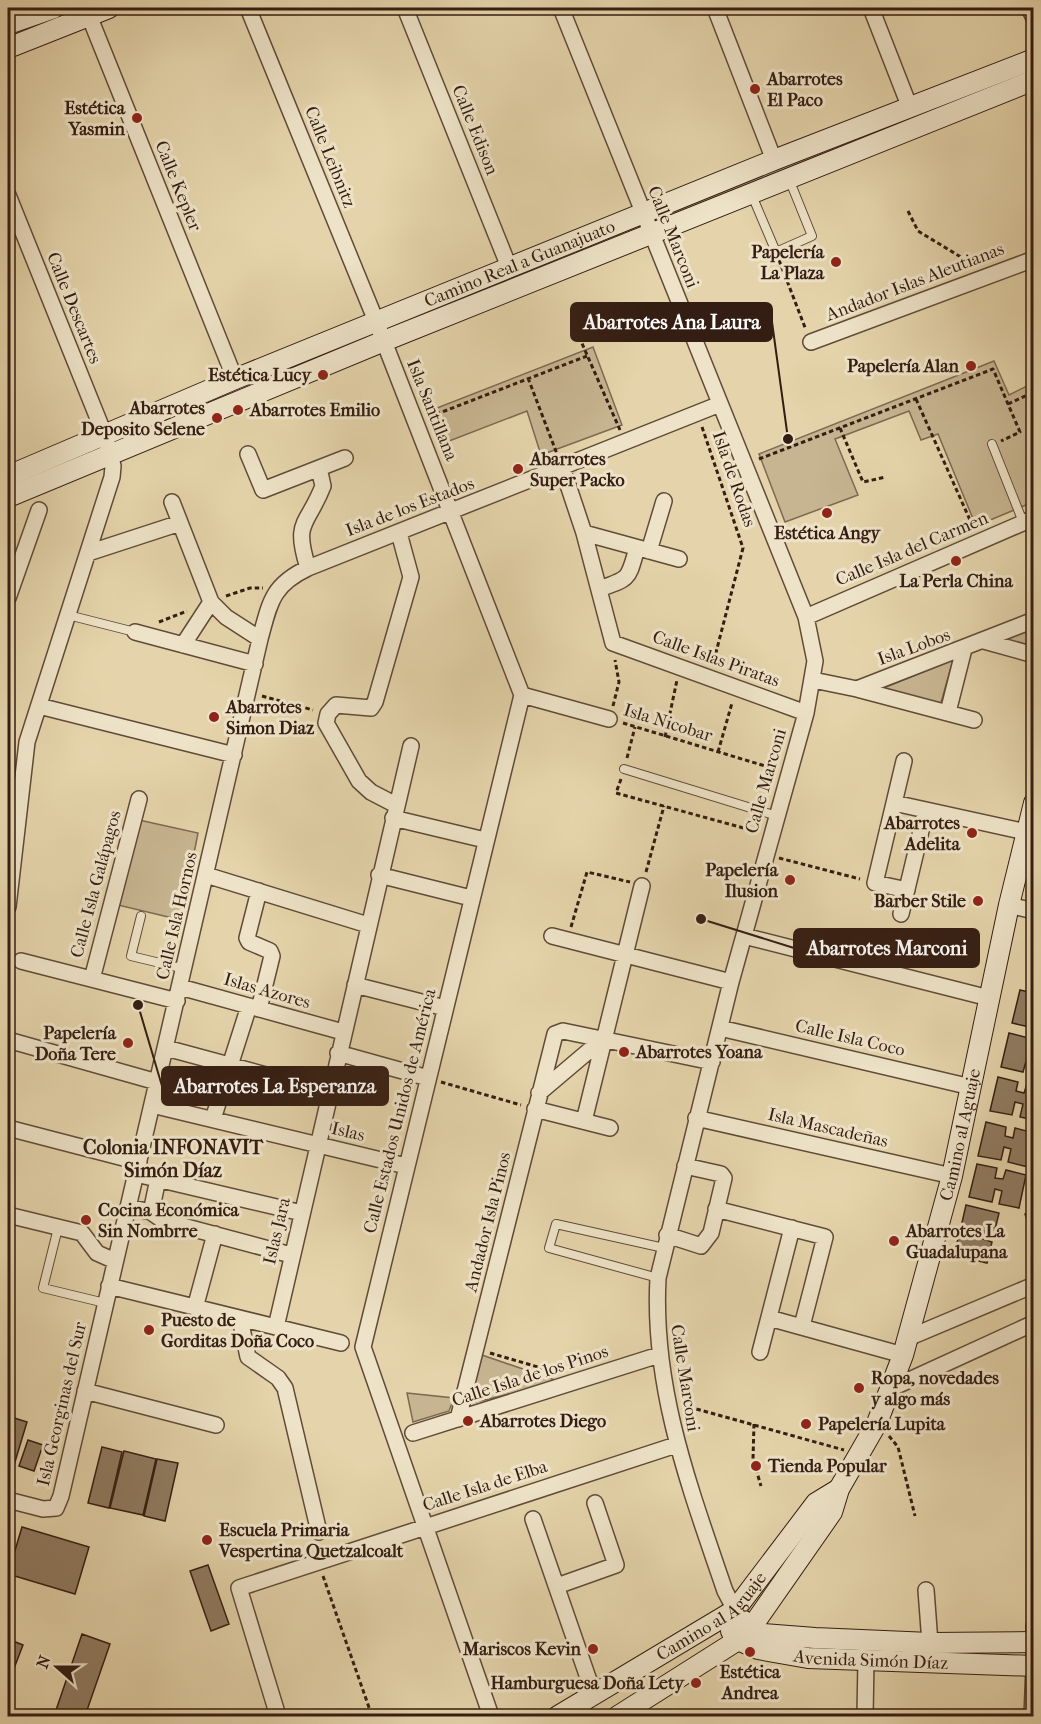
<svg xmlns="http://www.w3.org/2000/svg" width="1041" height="1724" viewBox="0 0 1041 1724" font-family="'IM FELL French Canon',serif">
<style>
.green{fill:#c7b591;stroke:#7e6952;stroke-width:1.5}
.building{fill:#907c62;stroke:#341d12;stroke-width:1.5}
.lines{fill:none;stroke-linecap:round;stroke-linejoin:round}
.lane-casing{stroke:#604b38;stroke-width:10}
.street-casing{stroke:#604b38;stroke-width:18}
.secondary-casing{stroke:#341d12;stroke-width:22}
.path{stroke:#341d12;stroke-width:3;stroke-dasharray:4.5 3;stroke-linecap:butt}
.lane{stroke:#eee3c8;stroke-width:8}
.street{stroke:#eee3c8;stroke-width:15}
.secondary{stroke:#eee3c8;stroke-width:20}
.poi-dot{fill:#8f2418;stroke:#eee3c8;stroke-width:2}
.labels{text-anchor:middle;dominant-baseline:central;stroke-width:6;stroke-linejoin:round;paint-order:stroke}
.poi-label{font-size:18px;font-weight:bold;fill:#341d12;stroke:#eee3c8;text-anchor:start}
.street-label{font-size:18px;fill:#341d12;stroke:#eee3c8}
.neighbourhood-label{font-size:20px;font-weight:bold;fill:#341d12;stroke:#eee3c8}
.leader{fill:none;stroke:#341d12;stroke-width:2}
.callout-dot{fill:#341d12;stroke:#eee3c8;stroke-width:2}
.callout{fill:#341d12;stroke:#341d12;stroke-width:2}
.callout-label{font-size:20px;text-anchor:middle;font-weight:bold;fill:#fff}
</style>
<rect width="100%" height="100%" fill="#e5d4ab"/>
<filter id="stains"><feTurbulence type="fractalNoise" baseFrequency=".00333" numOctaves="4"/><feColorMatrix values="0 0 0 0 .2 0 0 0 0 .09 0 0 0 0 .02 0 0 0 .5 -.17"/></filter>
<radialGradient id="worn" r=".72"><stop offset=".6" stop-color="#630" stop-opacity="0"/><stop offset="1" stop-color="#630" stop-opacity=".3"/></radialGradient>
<path class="green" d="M593,347L622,425L541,455L527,411L444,443L432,410Z
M994,361L1009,395L1033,383V502L976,526L938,434L921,440L909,411L835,439L858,495L785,522L759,454Z
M1033,625V646L1003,639Z
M953,660L940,706L876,691Z
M139,820L198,833L181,920L118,905Z
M479,1354L561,1382L467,1404Z
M407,1393L454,1398L449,1411L413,1422Z"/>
<path class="building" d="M1020,990L1034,993V1028L1012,1023Z
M1009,1033L1029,1038L1027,1047L1034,1048V1060L1027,1058L1023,1072L1001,1067Z
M998,1077L1018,1082L1016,1091L1024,1093L1027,1084L1034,1085V1120L1020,1117L1023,1104L1015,1102L1012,1115L990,1111Z
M986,1122L1006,1127L1005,1136L1013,1138L1015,1128L1034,1133L1028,1167L1008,1162L1011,1149L1004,1147L1001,1160L978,1156Z
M977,1164L997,1168L995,1178L1003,1179L1006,1170L1026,1175L1019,1208L999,1204L1002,1191L995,1189L992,1202L969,1197Z
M966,1205L999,1213L994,1234L985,1231L983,1239L992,1242L987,1263L954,1255L959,1235L972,1238L974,1230L961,1227Z
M1034,1211V1234H1032L1025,1214Z
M8,1416L27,1422L8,1485Z
M28,1440L43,1445L34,1471L19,1466Z
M102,1447L122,1452L109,1508L88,1503Z
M124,1451L156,1459L143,1515L110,1508Z
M157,1459L178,1463L165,1521L144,1516Z
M22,1527L89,1547L75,1594L8,1574Z
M208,1565L229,1624L211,1631L190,1571Z
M82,1634L110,1644L85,1716H54Z
M8,1639L23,1645L13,1671L8,1669Z"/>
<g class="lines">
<defs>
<path id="lane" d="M751,193L776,252L812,236L789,179
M992,444L1023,522
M68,615L135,632
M624,769L777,816
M141,916L131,956L185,969
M58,1228L43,1288L105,1303
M658,1278L549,1248L556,1224L664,1248"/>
<path id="street" d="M86,8L235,379
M248,8L376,321L522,695L363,1347L491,1716
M405,8L509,267
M561,8L806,617L815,661L806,713L731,982L658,1278C652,1389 690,1488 725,1591L735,1610
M715,8L774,160
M871,8L910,108
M1029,8L1034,18
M8,195L105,436L113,466L112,477L27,742L8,907
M811,342L1034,259
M248,454L263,490L345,458
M562,467L584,533L613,643L806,713
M172,502L211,602L226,617L260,639
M584,533L679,559
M649,551L664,501
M88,553L180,523
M308,568C293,520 307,527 323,486L319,468
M599,589C631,578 628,579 637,548
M8,598L39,510
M806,617L1034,518
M135,632L255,664
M984,641L1034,655
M183,645L211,602
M813,680L857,689L1034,620
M857,689L974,720
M522,695L609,719
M39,706L234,755
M948,712L964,649
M904,761L875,883L907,890
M894,803L1026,832
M396,805L371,792L359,781L326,723L328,714L336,705L371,708L375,702L411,577L399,533
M393,818L485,840
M206,875L368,925
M379,875L471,898
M1009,905L1034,911
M901,914L926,810
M552,936L731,982
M744,936L989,998
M21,961L177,1001
M92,979L139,799
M355,985L445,1008
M180,987L343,1032
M259,1009L272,956L270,951L249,942L247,938L259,891
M720,1028L971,1087
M8,1040L157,1082
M166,1048L329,1092
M338,1053L428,1078
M539,1093L604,1038
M152,1105L406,1166
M535,1109L610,1128
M696,1118L952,1176
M213,1119L249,1006
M584,1121L642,886
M8,1128L139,1162
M136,1174L302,1213
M128,1207L151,1212L164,1221L291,1255
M716,1209L825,1237L802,1326
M151,1212L158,1179
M8,1215L82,1233L97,1253L115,1261
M667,1235L701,1246L711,1233L724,1178L721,1174L685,1166
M109,1286L341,1343
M195,1308L215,1234
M769,1318L903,1355
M240,1319L248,1357L278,1378L285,1388L319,1532
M276,1327L411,746
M908,1338L1034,1285
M760,1352L792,1228
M892,1388L1034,1323
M85,1391L216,1425
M458,1419L555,1034L563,1031L712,1062
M413,1433L659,1355
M8,1500L43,1509L56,1508L61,1496L260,639C270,602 272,585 308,568L720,404
M533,1519L594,1695
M557,1586L616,1565L595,1503
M926,1590L930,1643
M1034,1626V1664
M278,1716L239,1588L676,1445
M865,1716L866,1660
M1032,1716L1034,1667"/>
<g id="secondary">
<path d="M8,24L54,8"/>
<path d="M8,48L109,8"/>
<path id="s1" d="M8,476L235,379L774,160L1034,59"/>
<path d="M8,497L384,341L1034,80"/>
<path d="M744,1621L751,1628L763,1634L815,1638L930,1643L1034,1642"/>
<path id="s2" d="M731,1631L738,1640L758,1649L808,1658L1034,1666"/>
<path id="s3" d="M558,1716L735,1610L816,1503L839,1489"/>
<path id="s4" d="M618,1716L738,1640L751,1628L832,1512L839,1489L877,1423L903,1355L952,1176L1009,905L1034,803"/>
</g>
</defs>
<use href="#lane" class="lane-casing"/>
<use href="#street" class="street-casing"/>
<use href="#secondary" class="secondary-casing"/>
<path class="path" d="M908,211L918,231L974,265
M779,260L806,330
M573,323L620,430
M528,378L557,454
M916,399L974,529
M1008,404L1034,392
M429,417L587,356
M702,427L743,548L713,664
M840,428L863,482L886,477
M759,459L993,369L1020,432L1001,441
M226,596L250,588H263
M159,622L187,611
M262,696L313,710
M613,706L619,682L615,660
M623,723L775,769
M665,737L677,680
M718,752L732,703
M627,758L635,727
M621,779L616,793L758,832
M779,858L860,879
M646,872L664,806
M571,927L587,872L630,882
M441,1082L521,1105
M490,1353L555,1372
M682,1405L844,1450
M754,1424L753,1459L761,1486
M889,1436L898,1447L915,1516
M323,1576L372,1716"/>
<use href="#lane" class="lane"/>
<use href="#street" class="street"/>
<use href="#secondary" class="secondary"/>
</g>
<g class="poi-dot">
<circle cx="755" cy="89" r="6"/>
<circle cx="137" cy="118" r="6"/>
<circle cx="836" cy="262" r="6"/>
<circle cx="971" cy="366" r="6"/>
<circle cx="323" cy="375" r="6"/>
<circle cx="238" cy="410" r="6"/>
<circle cx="217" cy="418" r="6"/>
<circle cx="518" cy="469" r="6"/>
<circle cx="827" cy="513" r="6"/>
<circle cx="956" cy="561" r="6"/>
<circle cx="214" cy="717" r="6"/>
<circle cx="972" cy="833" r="6"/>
<circle cx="790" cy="880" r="6"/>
<circle cx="978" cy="901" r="6"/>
<circle cx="128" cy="1043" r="6"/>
<circle cx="624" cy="1052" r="6"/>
<circle cx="86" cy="1220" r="6"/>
<circle cx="894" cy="1241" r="6"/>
<circle cx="149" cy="1330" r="6"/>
<circle cx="859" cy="1388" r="6"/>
<circle cx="468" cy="1421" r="6"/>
<circle cx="806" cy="1424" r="6"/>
<circle cx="756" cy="1466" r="6"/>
<circle cx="207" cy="1540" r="6"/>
<circle cx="593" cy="1649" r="6"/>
<circle cx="750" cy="1652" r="6"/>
<circle cx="696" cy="1683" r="6"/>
</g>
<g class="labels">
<g class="poi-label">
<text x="767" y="79">Abarrotes<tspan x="767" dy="21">El Paco</tspan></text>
<text x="125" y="108" text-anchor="end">Estética<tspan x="125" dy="21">Yasmin</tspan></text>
<text x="824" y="252" text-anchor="end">Papelería<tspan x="824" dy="21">La Plaza</tspan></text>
<text x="959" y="366" text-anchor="end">Papelería Alan</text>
<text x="311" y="375" text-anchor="end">Estética Lucy</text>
<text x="205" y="408" text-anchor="end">Abarrotes<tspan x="205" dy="21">Deposito Selene</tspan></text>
<text x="250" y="410">Abarrotes Emilio</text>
<text x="530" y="459">Abarrotes<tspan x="530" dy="21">Super Packo</tspan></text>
<text x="827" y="533" text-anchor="middle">Estética Angy</text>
<text x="956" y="581" text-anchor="middle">La Perla China</text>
<text x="226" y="707">Abarrotes<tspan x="226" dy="21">Simon Diaz</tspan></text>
<text x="960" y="823" text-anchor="end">Abarrotes<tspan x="960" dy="21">Adelita</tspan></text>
<text x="778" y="870" text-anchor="end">Papelería<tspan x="778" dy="21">Ilusion</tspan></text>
<text x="966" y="901" text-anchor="end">Barber Stile</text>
<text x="116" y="1033" text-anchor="end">Papelería<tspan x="116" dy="21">Doña Tere</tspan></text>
<text x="636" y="1052">Abarrotes Yoana</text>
<text x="98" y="1210">Cocina Económica<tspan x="98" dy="21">Sin Nombrre</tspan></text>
<text x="906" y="1231">Abarrotes La<tspan x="906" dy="21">Guadalupana</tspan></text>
<text x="161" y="1320">Puesto de<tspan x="161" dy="21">Gorditas Doña Coco</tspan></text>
<text x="871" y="1378">Ropa, novedades<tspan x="871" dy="21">y algo más</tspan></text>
<text x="480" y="1421">Abarrotes Diego</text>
<text x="818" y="1424">Papelería Lupita</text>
<text x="768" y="1466">Tienda Popular</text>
<text x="219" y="1530">Escuela Primaria<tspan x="219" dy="21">Vespertina Quetzalcoalt</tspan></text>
<text x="581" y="1649" text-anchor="end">Mariscos Kevin</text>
<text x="750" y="1672" text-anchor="middle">Estética<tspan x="750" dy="21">Andrea</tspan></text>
<text x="684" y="1683" text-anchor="end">Hamburguesa Doña Lety</text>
</g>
<g class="street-label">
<text transform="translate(475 130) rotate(68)">Calle Edison</text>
<text transform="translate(330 157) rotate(68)">Calle Leibnitz</text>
<text transform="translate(178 186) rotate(68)">Calle Kepler</text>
<text transform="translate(673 237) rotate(68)">Calle Marconi</text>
<text stroke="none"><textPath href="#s1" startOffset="554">Camino Real a Guanajuato</textPath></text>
<text transform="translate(915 282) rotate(-21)">Andador Islas Aleutianas</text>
<text transform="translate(74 308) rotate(68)">Calle Descartes</text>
<text transform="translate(432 410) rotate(68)">Isla Santillana</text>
<text transform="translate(734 479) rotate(71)">Isla de Rodas</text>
<text transform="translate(410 507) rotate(-21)">Isla de los Estados</text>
<text transform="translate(912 549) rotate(-23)">Calle Isla del Carmen</text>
<text transform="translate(914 647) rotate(-20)">Isla Lobos</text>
<text transform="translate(716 659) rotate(20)">Calle Islas Piratas</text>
<text transform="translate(668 723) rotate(17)">Isla Nicobar</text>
<text transform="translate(766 781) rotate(-74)">Calle Marconi</text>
<text transform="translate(96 884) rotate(-75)">Calle Isla Galápagos</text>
<text transform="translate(177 916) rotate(-77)">Calle Isla Hornos</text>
<text transform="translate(267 991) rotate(16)">Islas Azores</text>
<text transform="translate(850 1038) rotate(13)">Calle Isla Coco</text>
<text transform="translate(400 1111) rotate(-76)">Calle Estados Unidos de América</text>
<text transform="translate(828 1128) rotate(13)">Isla Mascadeñas</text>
<text transform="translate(348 1132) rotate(13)">Islas</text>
<text stroke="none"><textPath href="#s4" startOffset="702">Camino al Aguaje</textPath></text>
<text transform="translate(488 1222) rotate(-76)">Andador Isla Pinos</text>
<text transform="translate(277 1231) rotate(-77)">Islas Jara</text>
<text transform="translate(530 1376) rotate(-18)">Calle Isla de los Pinos</text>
<text transform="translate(685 1378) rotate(81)">Calle Marconi</text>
<text transform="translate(62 1404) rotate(-77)">Isla Georginas del Sur</text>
<text transform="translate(485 1486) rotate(-18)">Calle Isla de Elba</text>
<text stroke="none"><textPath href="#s3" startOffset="184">Camino al Aguaje</textPath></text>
<text stroke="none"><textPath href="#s2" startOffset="147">Avenida Simón Díaz</textPath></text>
</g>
<g class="neighbourhood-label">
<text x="173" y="1147">Colonia INFONAVIT<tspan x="173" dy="23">Simón Díaz</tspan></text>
</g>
</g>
<path class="leader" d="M788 439L772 322M701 919L794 948M138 1005L162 1086"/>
<g class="callout-dot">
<circle cx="788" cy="439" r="6"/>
<circle cx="701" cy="919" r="6"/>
<circle cx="138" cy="1005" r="6"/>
</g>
<g class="callout">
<rect x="571" y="303" width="201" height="38" rx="6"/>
<rect x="794" y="929" width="185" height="38" rx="6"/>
<rect x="162" y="1067" width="226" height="38" rx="6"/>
</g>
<g class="callout-label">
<text x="672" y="329">Abarrotes Ana Laura</text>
<text x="887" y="955">Abarrotes Marconi</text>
<text x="275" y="1093">Abarrotes La Esperanza</text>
</g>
<rect width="1041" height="1724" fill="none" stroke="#e5d4ab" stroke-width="30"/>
<rect x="9" y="9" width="1023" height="1706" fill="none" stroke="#341d12" stroke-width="3"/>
<rect x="15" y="15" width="1011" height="1694" fill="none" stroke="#341d12" stroke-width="1.5"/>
<g transform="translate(57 1667) rotate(291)" stroke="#eee3c8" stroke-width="4.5" paint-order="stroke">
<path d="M0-4.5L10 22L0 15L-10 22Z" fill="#341d12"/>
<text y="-9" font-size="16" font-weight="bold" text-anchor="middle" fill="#341d12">N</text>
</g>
<rect width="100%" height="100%" filter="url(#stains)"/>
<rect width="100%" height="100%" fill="url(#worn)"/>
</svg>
